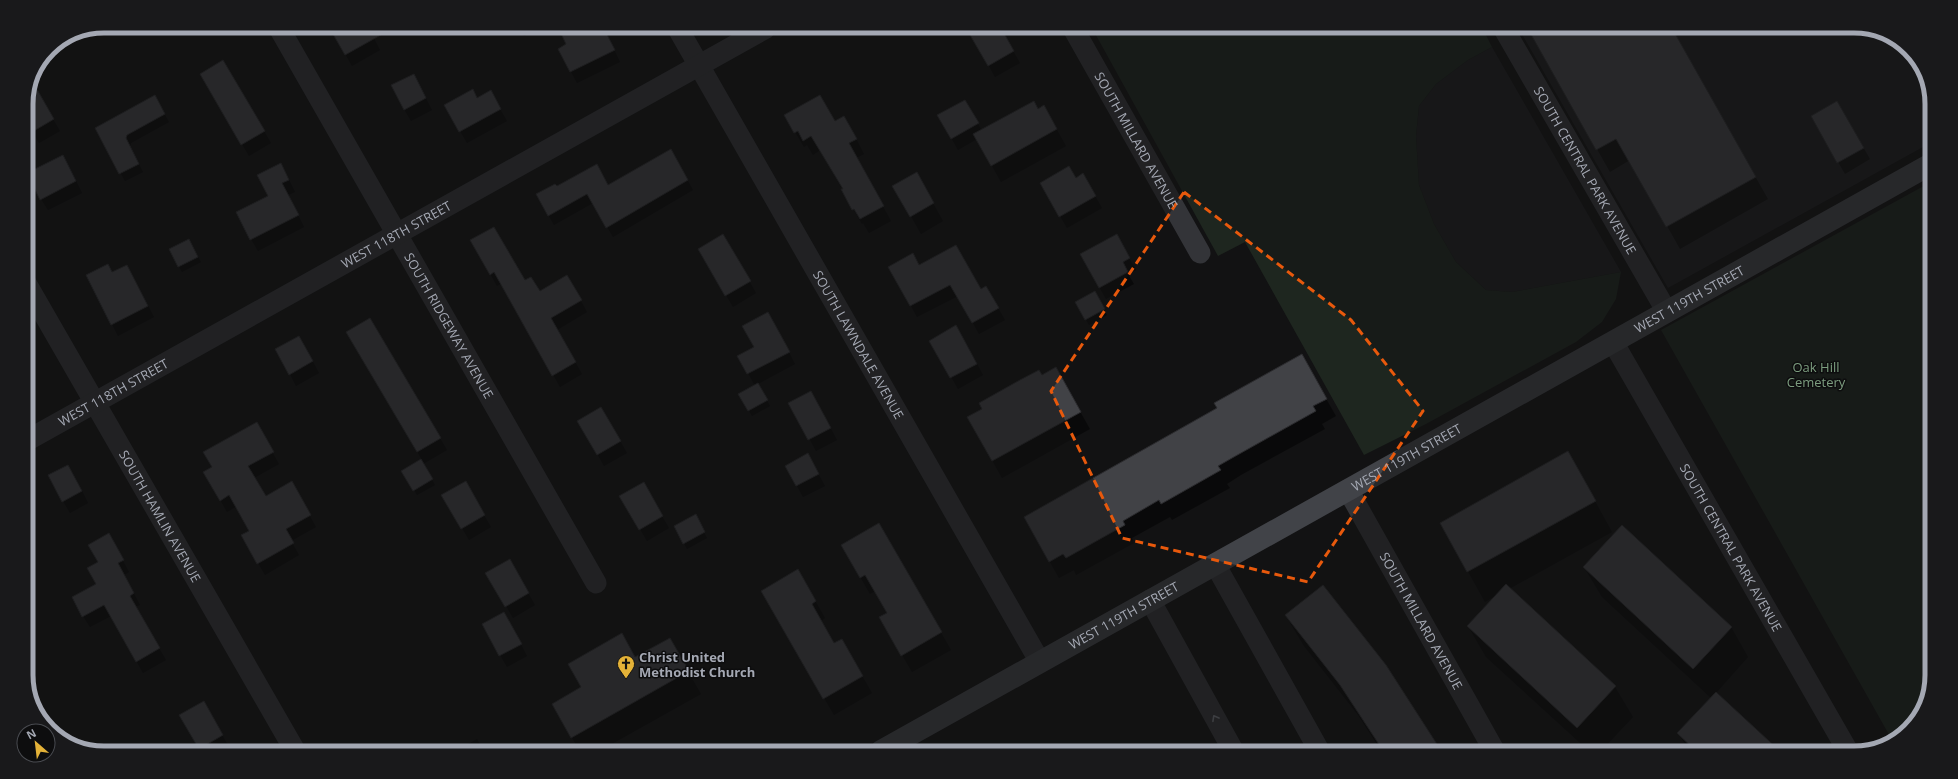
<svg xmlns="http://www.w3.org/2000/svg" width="1958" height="779" viewBox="0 0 1958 779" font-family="'Open Sans',sans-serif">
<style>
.built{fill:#1e1e20}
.green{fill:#1e261f}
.shadow{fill:#0007}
.building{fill:#414246;stroke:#2c2c2f}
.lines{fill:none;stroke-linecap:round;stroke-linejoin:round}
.street{stroke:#333438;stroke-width:21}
.secondary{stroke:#414348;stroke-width:22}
.oneway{stroke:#71747c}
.marked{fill:none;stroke:#e8590c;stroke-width:3;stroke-dasharray:8 5;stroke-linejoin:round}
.labels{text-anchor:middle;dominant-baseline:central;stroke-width:3;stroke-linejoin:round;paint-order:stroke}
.street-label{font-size:13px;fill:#a4a8b3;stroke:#0d0d0e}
.park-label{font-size:13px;fill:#7c9d7f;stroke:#0d0d0e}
.poi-label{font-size:13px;font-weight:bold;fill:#a4a8b3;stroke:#0d0d0e;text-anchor:start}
.rim{fill:none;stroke:#a4a8b3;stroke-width:5}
</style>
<rect width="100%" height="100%" fill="#121213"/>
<path class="built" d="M1519,29L1879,30L1916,57L1932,99V142L1668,288Z
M1492,47L1621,272L1512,292L1486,290L1456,262L1434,224L1419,185L1416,136L1419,106L1436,84L1468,60Z"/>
<path class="green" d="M1092,28L1483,29L1492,47L1468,60L1436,84L1419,106L1416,136L1419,185L1434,224L1456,262L1486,290L1512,292L1621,272L1616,299L1602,322L1576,342L1426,424L1364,455L1245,242L1218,256Z
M1931,182L1928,700L1901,737L1892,740L1661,330Z"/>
<path class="shadow" d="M161,26H168L163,29Z
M330,27H368L380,50L352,66Z
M519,27H539L524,36Z
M603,27L620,62L577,83L559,49Z
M968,28H1000L1020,63L995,77Z
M1529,29L1672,30L1768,199L1680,249L1630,160L1610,172Z
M223,61L271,143L249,156L201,74Z
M34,87L60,131L39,143L26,121Z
M420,87L432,110L411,121L404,109Z
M490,92L507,121L467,143L445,105L477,99Z
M154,96L169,122L131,143L130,147L143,172L125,181L96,128Z
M965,101L982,131L1044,107L1066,146L1001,182L977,139L958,150L939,116Z
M1837,102L1870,159L1845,174L1812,117Z
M785,115L834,122L852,131L864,154L856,158L891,221L869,233L863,223L862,224L820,150L813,155L807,145L804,147Z
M671,151L693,190L613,237L593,203L554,225L537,195L608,186Z
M69,167L82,193L48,210L41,199Z
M916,173L943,221L921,234L894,186Z
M1083,175L1102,208L1067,228L1041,183L1075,179Z
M287,176L295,192L288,195L304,227L258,251L251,239L269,196Z
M723,235L756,293L733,307L699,249Z
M1116,235L1136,270L1128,274L1134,284L1106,299L1081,255Z
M188,240L201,262L182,272L170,250Z
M472,241L539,292L567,276L587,312L557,330L582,374L560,387L502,283L497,286Z
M127,266L154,317L118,336L112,324L113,273Z
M890,267L980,290L986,287L1005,320L979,334L958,296L917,317Z
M1094,292L1107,315L1089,325L1076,302Z
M370,320L447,450L423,464L435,485L417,495L403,471L422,460L348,332Z
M775,325L795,364L758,384L770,406L752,416L740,394L755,386L739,356L755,347Z
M963,338L983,375L958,389L931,341Z
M306,349L319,373L296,386L290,374Z
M1301,355L1336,416L1322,424L1325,429L1241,475L1227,484L1230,488L1172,520L1170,517L1132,538L1134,543L1076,575L1074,570L1059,578L1025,518L1219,408Z
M1041,376L1065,385L1090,429L1002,478L968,417Z
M811,392L837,440L816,451L790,403Z
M601,408L627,453L604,466L579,421Z
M256,424L279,464L254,478L265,498L291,483L316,527L291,541L299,555L265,575L242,535L251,531L237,506L227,512L205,473L213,468Z
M814,466L825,486L803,497L797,486Z
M75,477L88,503L70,513L63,501Z
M465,483L491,527L469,540L443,495Z
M1585,483L1612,532L1509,589L1615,687L1633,717L1600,752H1590L1486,657L1468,626L1495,596L1485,602L1441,523Z
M643,484L669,528L647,541L621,497Z
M695,516L707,538L687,549L675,526Z
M879,525L951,650L912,672L880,617L888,613L875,591L870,594L842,545Z
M115,546L129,572L124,575L140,605L135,607L166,660L143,673L111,616L90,627L83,616L97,584L99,563Z
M509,560L535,605L513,618L487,573Z
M1584,567L1731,627L1748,657L1716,693L1781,753H1690L1679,734L1711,698L1602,597Z
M798,571L825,618L821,621L834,645L842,641L872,693L834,715L762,591Z
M1286,616L1385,666L1442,752H1382L1358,715L1304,646Z
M483,625H511L527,656L507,667Z
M669,639L701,694L601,750H579L553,704Z
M203,702L229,747L225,749H200L181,715Z
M477,739L483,750H458Z"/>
<path class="building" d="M329,27H395L345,55Z
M558,27H603L615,50L570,72L558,49L566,44Z
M966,28H1001L1014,51L988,66Z
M1528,29L1673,30L1756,177L1666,227L1616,139L1596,150Z
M223,60L265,131L241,145L200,74Z
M414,74L426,98L404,110L391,85Z
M31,79L54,119L32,132L26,123V99Z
M473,89L477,98L491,90L501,109L459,132L444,105Z
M155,95L165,114L127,135L126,138L139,164L119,174L95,128Z
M820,95L835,121L844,116L857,139L849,143L884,206L860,219L854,209L852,210L841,189H843L811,136L803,141L798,131L794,133L784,115Z
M965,100L979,123L951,139L937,115Z
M1034,101L1038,109L1044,105L1057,129L991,166L973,134Z
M1837,101L1864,148L1837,163L1811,116Z
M671,149L688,180L606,228L587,194L548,216L536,194L555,184L557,186L597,164L608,185Z
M63,155L76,181L40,200L27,173Z
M281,163L289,180L282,183L299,215L250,240L236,212L268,196L257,175Z
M1069,166L1076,178L1083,173L1096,196L1059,217L1040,183Z
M917,172L934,203L910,217L892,186Z
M494,227L525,280L531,277L540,291L567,275L582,300L551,318L576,362L552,376L494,272L490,275L470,240Z
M723,234L751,281L725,296L698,249Z
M1117,234L1130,258L1123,262L1128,272L1099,288L1080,254Z
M189,239L198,257L178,267L169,249Z
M956,245L981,289L986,286L999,308L972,323L950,285L910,306L888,267L913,253L919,265Z
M108,264L112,272L127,265L148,306L111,325L86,275Z
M1095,291L1105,309L1085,320L1075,302Z
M768,312L790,352L747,374L737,356L754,347L742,326Z
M370,318L441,438L417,452L346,332Z
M956,325L977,364L950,378L929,341Z
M299,336L313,361L289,375L275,349Z
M1302,354L1327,399L1313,406L1316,411L1232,458L1218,466L1221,470L1161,504L1159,500L1123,521L1125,525L1066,558L1063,554L1049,562L1024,517L1217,408L1214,403Z
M1056,367L1081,412L992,461L967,417L982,409L979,403L1020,380L1039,370L1042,375Z
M758,383L768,400L748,411L738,394Z
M811,391L831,428L808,440L788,403Z
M601,407L621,441L597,455L577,421Z
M257,422L274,452L248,466L266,496L292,481L311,515L286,529L294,543L257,564L241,535L249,531L229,495L220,501L203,472L212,467L203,452Z
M1568,451L1596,501L1467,572L1440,523Z
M808,453L819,474L796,486L785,466Z
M421,459L433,479L413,491L401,471Z
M68,465L82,491L62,502L48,475Z
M466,481L485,515L461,529L441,495Z
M644,482L663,516L639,530L619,496Z
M696,514L705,532L683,544L674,526Z
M879,523L942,632L901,656L879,617L887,613L865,575L860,578L841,545Z
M1622,525L1732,627L1693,669L1583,567Z
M109,533L124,560L118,563L134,593L130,596L160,648L136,662L104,605L82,617L72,597L96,584L87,568L98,562L88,545Z
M510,559L529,593L505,607L485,573Z
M798,569L816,601L812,604L834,643L842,639L863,676L823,699L761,591Z
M1506,584L1616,686L1577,728L1467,626Z
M1323,585L1386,665L1442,752H1384L1340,685L1285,615Z
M504,612L522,644L499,656L482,624Z
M622,633L635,657L670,638L689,671L571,738L552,704L581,687L568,664Z
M1716,692L1782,753H1698L1677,733Z
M204,701L223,735L199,749L179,715Z"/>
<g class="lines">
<g class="street">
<path id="s1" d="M278,26L596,583"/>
<path id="s2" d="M677,27L1040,662"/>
<path id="s3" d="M1073,28L1200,253"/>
<path id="s4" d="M1504,29L1667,312"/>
<path id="s5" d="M26,283L294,749"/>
<path id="s6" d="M1613,342L1849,753"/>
<path id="s7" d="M26,441L766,28"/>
<path id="s8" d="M1348,490L1495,752"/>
<path d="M1215,564L1320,752"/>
<path d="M1150,600L1234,752"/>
</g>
<path class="secondary" id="s9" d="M881,751L1931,164"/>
</g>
<defs><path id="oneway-chevron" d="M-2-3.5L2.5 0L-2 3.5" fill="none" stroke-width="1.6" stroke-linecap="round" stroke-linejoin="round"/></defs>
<use class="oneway" href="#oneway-chevron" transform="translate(1215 718) rotate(-119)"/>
<path d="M0 0H1958V779H0ZM1184,192L1351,320L1423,411L1308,582L1122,538L1051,391Z" fill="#121213" fill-opacity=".55" fill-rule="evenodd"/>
<path class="marked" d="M1184,192L1351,320L1423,411L1308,582L1122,538L1051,391Z"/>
<defs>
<symbol id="church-pin" viewBox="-11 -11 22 30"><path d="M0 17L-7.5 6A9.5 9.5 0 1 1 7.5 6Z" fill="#e4b238" stroke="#0d0d0e"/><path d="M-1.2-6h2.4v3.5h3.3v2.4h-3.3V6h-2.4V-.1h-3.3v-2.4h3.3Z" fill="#111"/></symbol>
</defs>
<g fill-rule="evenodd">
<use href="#church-pin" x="616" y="654" width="20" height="27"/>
</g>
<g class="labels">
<g class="street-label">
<text stroke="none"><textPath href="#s3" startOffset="129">SOUTH MILLARD AVENUE</textPath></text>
<text stroke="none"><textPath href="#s4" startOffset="163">SOUTH CENTRAL PARK AVENUE</textPath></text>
<text stroke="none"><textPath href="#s7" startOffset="424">WEST 118TH STREET</textPath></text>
<text stroke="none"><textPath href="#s9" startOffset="926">WEST 119TH STREET</textPath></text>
<text stroke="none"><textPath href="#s1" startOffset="345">SOUTH RIDGEWAY AVENUE</textPath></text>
<text stroke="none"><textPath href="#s2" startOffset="366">SOUTH LAWNDALE AVENUE</textPath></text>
<text stroke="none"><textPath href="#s7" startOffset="100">WEST 118TH STREET</textPath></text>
<text stroke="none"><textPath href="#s9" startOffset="602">WEST 119TH STREET</textPath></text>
<text stroke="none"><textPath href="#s5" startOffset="269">SOUTH HAMLIN AVENUE</textPath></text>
<text stroke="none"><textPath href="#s6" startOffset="237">SOUTH CENTRAL PARK AVENUE</textPath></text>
<text stroke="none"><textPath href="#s9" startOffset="278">WEST 119TH STREET</textPath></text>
<text stroke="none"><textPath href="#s8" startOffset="150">SOUTH MILLARD AVENUE</textPath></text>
</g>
<g class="park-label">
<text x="1816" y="367">Oak Hill<tspan x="1816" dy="15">Cemetery</tspan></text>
</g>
<g class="poi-label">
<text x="639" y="657">Christ United<tspan x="639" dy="15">Methodist Church</tspan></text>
</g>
</g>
<path d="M0 0H1958V779H0ZM104 33H1854A71 71 0 0 1 1925 104V675A71 71 0 0 1 1854 746H104A71 71 0 0 1 33 675V104A71 71 0 0 1 104 33Z" fill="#19191b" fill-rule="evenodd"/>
<path class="rim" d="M104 33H1854A71 71 0 0 1 1925 104V675A71 71 0 0 1 1854 746H104A71 71 0 0 1 33 675V104A71 71 0 0 1 104 33Z"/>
<g transform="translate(36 743) rotate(332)"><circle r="19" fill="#0d0d0e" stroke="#494b50"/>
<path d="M0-3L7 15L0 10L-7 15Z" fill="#e4b238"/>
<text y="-6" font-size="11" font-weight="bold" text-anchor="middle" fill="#a4a8b3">N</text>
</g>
</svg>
